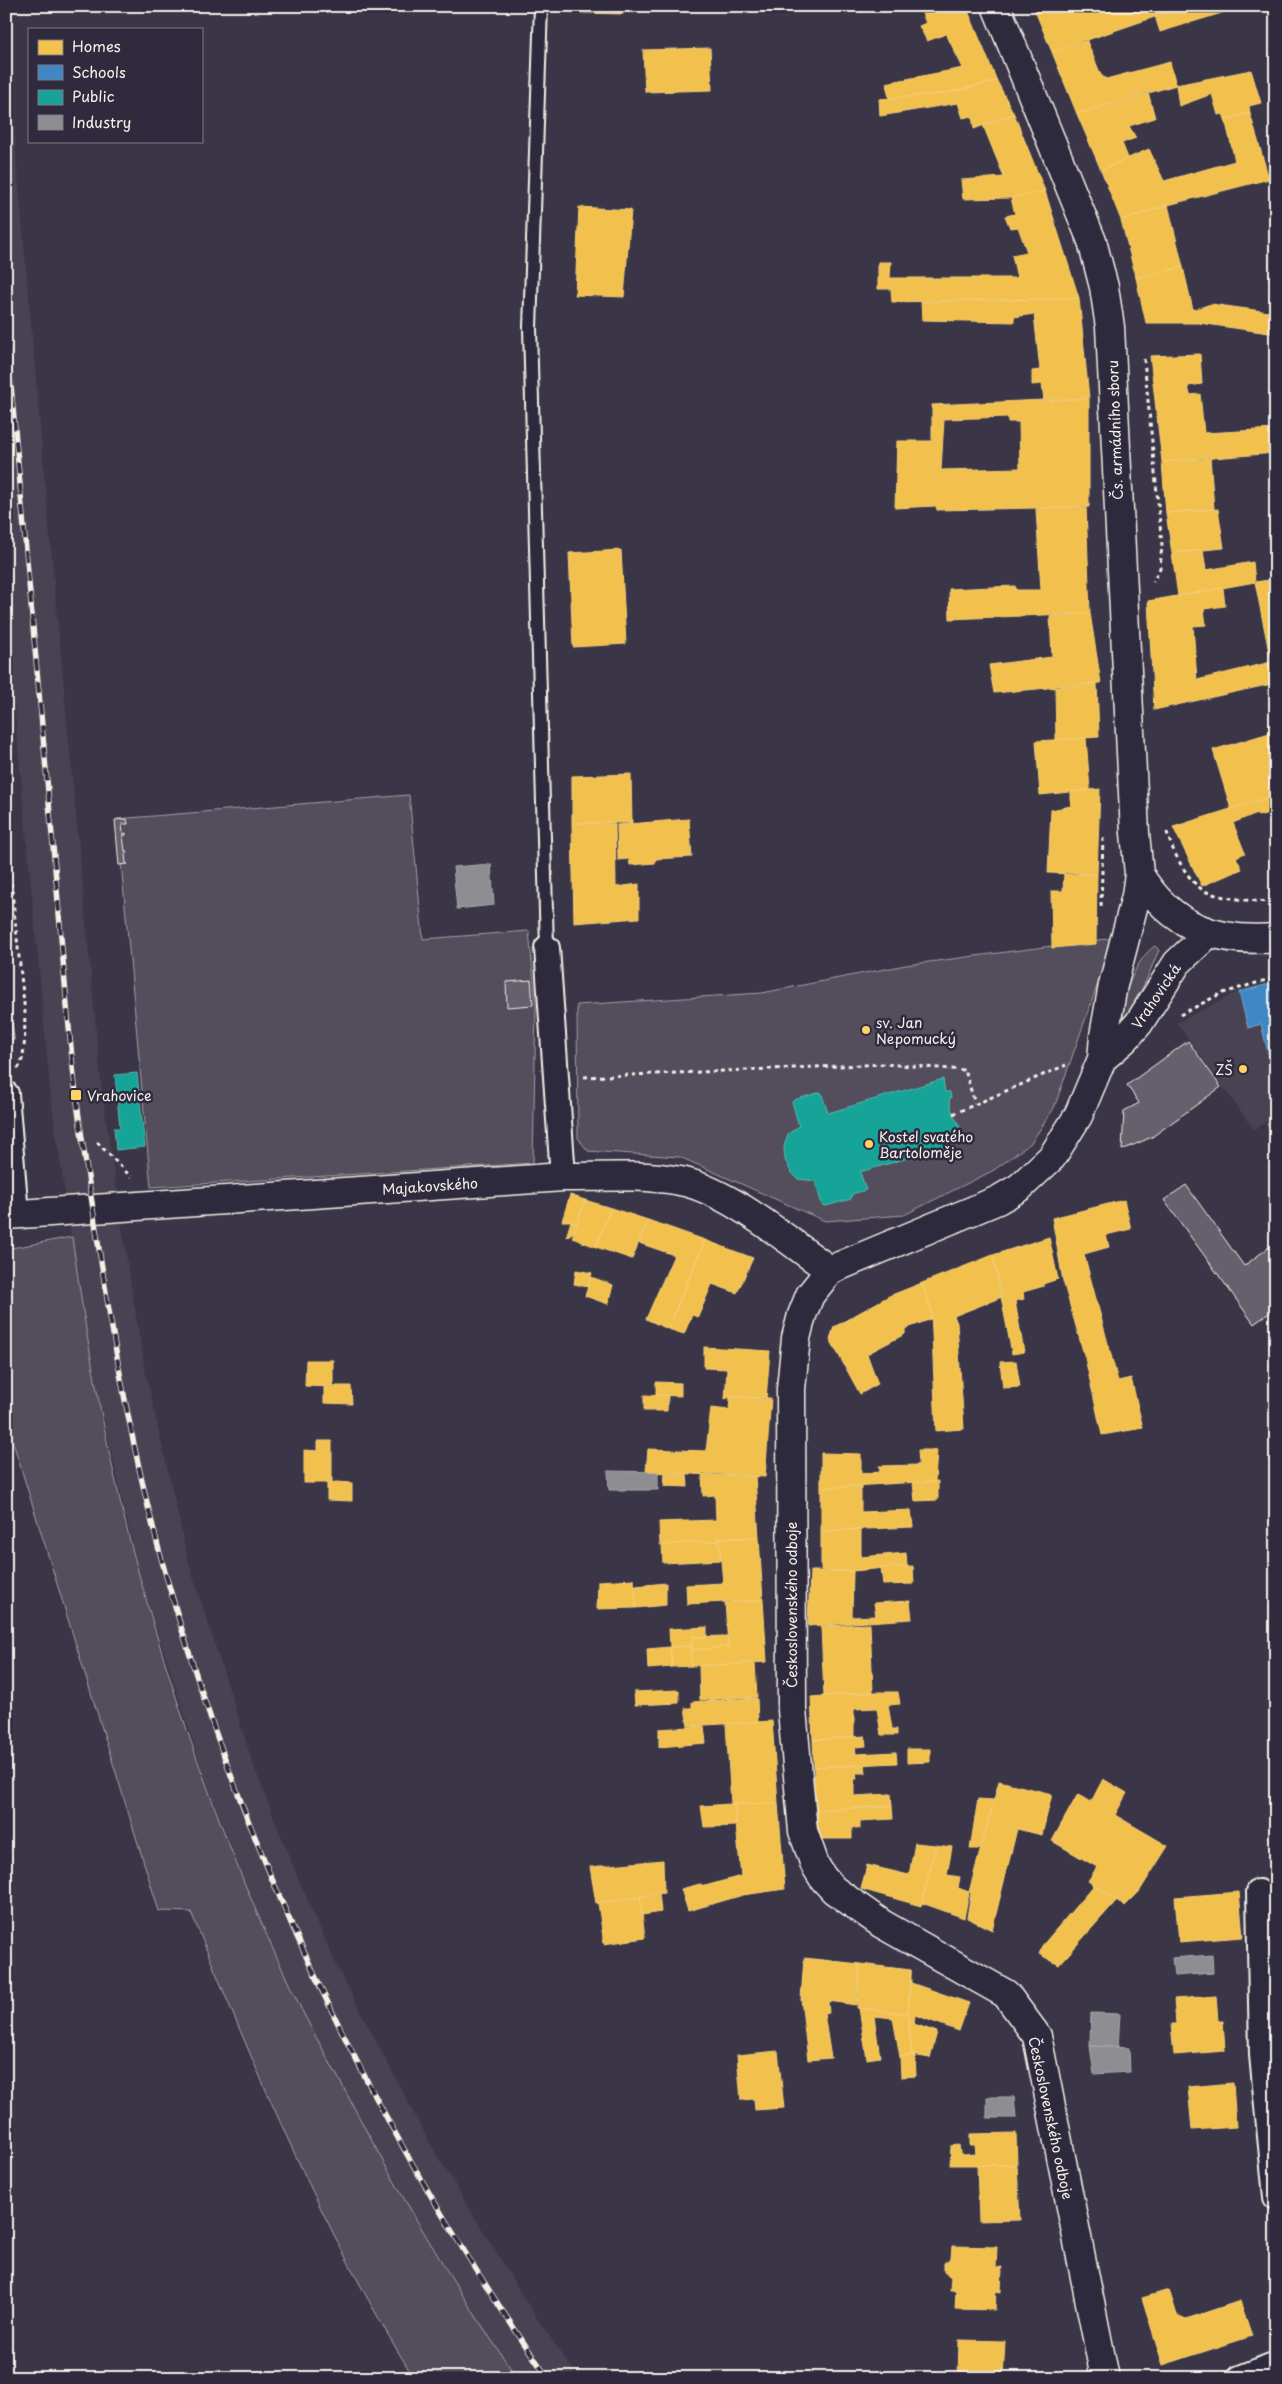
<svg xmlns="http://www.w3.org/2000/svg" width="1282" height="2384" viewBox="0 0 1282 2384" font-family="'Playpen Sans',sans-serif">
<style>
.built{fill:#484352}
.green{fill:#534e5c;stroke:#a4a0a2}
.homes{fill:#f2c14e;stroke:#f3cf7c;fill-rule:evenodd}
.schools{fill:#3f88c5;stroke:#75a8d0}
.public{fill:#17a398;stroke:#59bab0}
.industry{fill:#8d8d92;stroke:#acabac}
.building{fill:#65616c;stroke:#f4f1e8}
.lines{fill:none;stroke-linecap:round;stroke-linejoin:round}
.lane-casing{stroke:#f4f1e8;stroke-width:16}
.street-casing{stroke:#f4f1e8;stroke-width:28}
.secondary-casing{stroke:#f4f1e8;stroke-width:31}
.path{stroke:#f4f1e8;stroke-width:3;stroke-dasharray:4 4;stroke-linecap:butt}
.lane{stroke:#2f2a3d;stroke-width:12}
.street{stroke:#2f2a3d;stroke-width:24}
.secondary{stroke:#2f2a3d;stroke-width:28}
.rail-casing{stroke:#f4f1e8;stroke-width:5.5}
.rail{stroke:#2f2a3d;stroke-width:4;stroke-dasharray:11;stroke-linecap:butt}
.poi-dot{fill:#ffd166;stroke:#2f2a3d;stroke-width:2}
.labels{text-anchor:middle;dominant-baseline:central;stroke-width:5;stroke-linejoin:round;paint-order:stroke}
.street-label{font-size:14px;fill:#f4f1e8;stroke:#2f2a3d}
.poi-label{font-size:14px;fill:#f4f1e8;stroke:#2f2a3d;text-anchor:start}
</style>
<rect width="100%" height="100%" fill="#3b3647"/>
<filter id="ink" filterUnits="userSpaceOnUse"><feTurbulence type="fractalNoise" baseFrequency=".02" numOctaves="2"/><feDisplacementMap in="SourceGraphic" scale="10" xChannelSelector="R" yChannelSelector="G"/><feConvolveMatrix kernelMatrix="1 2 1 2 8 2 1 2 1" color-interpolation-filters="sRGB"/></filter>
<g filter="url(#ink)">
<path class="built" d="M6,41L55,594L102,1092L128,1268L145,1370L189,1564L253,1764L294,1869L336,1965L429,2142L530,2308L578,2378H517L488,2336L384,2167L290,1987L247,1888L206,1782L140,1577L95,1380L77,1276L51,1098L6,619Z
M1276,982V1115L1254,1130L1177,1023L1241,990Z"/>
<path class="green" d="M409,795L423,939L529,931L536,1005L533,1163L151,1187L117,819Z
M1114,938L1054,1108L1031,1143L994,1170L904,1215L825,1221L680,1157L588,1151L578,1138L577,1005L762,993L906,965Z
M1155,946L1159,950L1144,985L1126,1016L1123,1017C1121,997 1137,957 1155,946Z
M72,1237C88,1351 109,1467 140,1578C179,1717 228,1855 290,1986C305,2018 322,2048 339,2079C392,2182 451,2282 517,2378H414C323,2231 256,2071 191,1912L159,1911L6,1420V1249Z"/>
<path class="homes" d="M580,6H623V14L581,13Z
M919,6H966L997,81L942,94L889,98L886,83L963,68L946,34L927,41L919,26L926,23Z
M1033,6H1078L1080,10L1087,7L1090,13L1109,6H1187L1052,52Z
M1187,6H1223L1225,12L1160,32L1155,16Z
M1086,39L1101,75L1106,79L1170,62L1176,85L1077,114L1052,52Z
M710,48L712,90L645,92L643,50Z
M1251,70L1261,103L1249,106L1250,113L1225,119L1223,114L1218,115L1212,94L1179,106L1176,85Z
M997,81L1014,114L974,129L972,116L963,118L958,103L880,116L879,99L942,94Z
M1148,92L1155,118L1129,126L1136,138L1122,143L1128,158L1101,170L1077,114Z
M1250,113L1269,179L1168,205L1121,220L1101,170L1149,149L1164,181L1235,161L1225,119Z
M1014,114L1045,191L1011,198L963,199L961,180L1004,177L983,125Z
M1045,191L1079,298L892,302L891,289H878V262H891L890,278H1017L1012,255L1027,252L1018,227L1010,228L1005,216L1015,214L1011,198Z
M1168,205L1183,267L1136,278L1121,220Z
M579,207L631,210L624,297L575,295Z
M1183,267L1193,310L1211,304L1276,313V334L1199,323H1146L1136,278Z
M1079,298L1089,398L1044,401L1042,384L1032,385V371L1040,370L1034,314L1014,317V322L922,320L921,302Z
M1272,350L1276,351V377L1271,376Z
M1200,354L1202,384L1188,386L1190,395L1200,394L1204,433L1276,429V453L1162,462L1150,356Z
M1089,398V507L937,510L936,506L895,508L897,441H932V405ZM1008,417V422H1019L1020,468L941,470L944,419Z
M1210,457L1214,509L1166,513L1162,462Z
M1086,506L1090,613L950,619L949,589L1015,586L1016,590H1041L1036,509Z
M1218,509L1224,548L1172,553L1166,513Z
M621,550L626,644L573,647L569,553Z
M1203,550L1206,570L1253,562L1255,582L1178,596L1172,553Z
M1276,579V683L1154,710L1148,601L1223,588L1225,606L1204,609L1206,625L1193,626L1197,680L1271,662L1255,582Z
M1090,613L1101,683L994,693L989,665L1052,657L1050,616Z
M1097,683L1099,737L1056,740L1055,686Z
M1276,731V795L1231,809L1213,750Z
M1086,738L1090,790L1040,795L1036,741Z
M631,774L632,823H572V776Z
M1100,789L1097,875L1048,873L1051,810L1071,806V792Z
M1275,795L1276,811L1258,816L1257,813L1233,823L1245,853L1236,857L1242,869L1202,886L1173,827Z
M689,819L692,857L656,859L655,863L630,865L629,859L618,860L617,825Z
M572,823L615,824L616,887L639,884V918L574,923Z
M1064,872L1097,875L1096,944L1052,948L1051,891H1063Z
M570,1195L585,1200L577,1224L571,1221H562Z
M585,1200L611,1208L596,1247L572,1238Z
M1124,1200L1131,1229L1106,1235L1109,1247L1084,1254L1118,1381L1131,1378L1143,1428L1102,1435L1085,1358L1063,1281L1052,1218Z
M611,1208L648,1220L632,1259L596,1247Z
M648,1220L705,1240L668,1329L646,1319L674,1255L639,1243Z
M571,1221L577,1224L574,1232L566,1237Z
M1049,1237L1058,1279L1043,1284L1044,1286L1023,1292L1024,1299L1015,1301L1024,1352L1012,1354L993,1255Z
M705,1240L753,1258L737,1293L712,1284L698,1317L692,1315L684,1334L668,1329Z
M993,1255L1002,1297L954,1316L957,1323L964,1429L936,1431L931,1309L922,1283Z
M576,1270L592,1273L588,1287L574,1284Z
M591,1277L613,1285L608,1304L585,1296Z
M922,1283L931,1309V1319L905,1329V1334L867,1354L878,1384L860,1394L830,1339L834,1327L889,1296Z
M704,1347L770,1351L766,1399L730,1397L725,1399L727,1369L704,1368Z
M306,1360H333V1387L305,1386Z
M1016,1361L1020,1387L1003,1388L1000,1362Z
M656,1382L681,1383V1396L656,1395Z
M324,1386H351L352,1404L324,1403Z
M644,1395L668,1396L667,1411H644Z
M730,1397L771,1398L765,1477L646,1472L648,1449L706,1451L711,1408L729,1410Z
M318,1441H332V1483H304V1450L318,1451Z
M918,1450H937L935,1481L821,1488V1453L861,1454V1474L880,1472L879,1466L919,1465Z
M665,1472L687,1473L688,1487L664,1486Z
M702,1473L755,1476L759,1538H719V1541L660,1545L659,1522L716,1520L715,1495L703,1496Z
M938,1481V1500L915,1501L913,1483Z
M337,1482L352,1483V1501L327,1500V1483Z
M861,1486V1512L911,1510L913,1527L821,1531V1488Z
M861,1529V1557L906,1553L907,1566L853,1571L821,1570V1531Z
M719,1538H759L763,1600L687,1604L686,1585L723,1583Z
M719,1541L721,1560L663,1563L662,1545Z
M913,1566L914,1584L883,1585L881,1568Z
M810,1571H853L852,1617L876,1616L874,1603L910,1601L912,1619L808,1626Z
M634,1579L636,1608L597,1609L598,1581Z
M666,1583V1605L636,1608L635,1586Z
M763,1600L767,1662L692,1666L690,1650L728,1647L725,1601Z
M870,1624L873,1692L824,1696L821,1626Z
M707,1627V1637H692V1646L670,1647L669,1629Z
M727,1636L728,1647L693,1650L692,1637Z
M692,1646L693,1650H690L692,1666L672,1667L670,1647Z
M670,1647L672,1667L648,1669L647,1649Z
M755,1663L757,1697L700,1700L699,1666Z
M679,1690V1703L635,1705L634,1692Z
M873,1692H898L900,1704L888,1705L892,1729H897V1735H881L877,1708L854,1709V1737L813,1740L811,1697Z
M757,1698L758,1722L688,1726L685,1708H692V1702Z
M772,1721L778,1803L731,1804L726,1724Z
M704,1726L706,1743L659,1747V1729Z
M865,1736L866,1746L855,1747L856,1754L896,1752L897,1763L814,1767L813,1740Z
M907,1749H930V1762L907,1763Z
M865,1765L866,1773H856L857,1779H854V1796L891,1794L892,1806L816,1810L814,1767Z
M1103,1779L1127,1793L1115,1815L1168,1846L1139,1892L1125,1906L1088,1881L1097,1867L1052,1841L1078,1794L1091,1802Z
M999,1781L1052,1794L1042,1835L1017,1829L992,1930L967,1918L971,1892H969Z
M978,1799L994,1800L981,1849H970Z
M778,1803L785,1889L743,1895L688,1911L681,1889L700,1884L705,1886L741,1876L734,1804Z
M731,1804H734L736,1826L704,1827L701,1806Z
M892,1806L893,1819L860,1821V1829L852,1827V1839H818L816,1810Z
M915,1843L936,1845L921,1906L861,1889L867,1865L909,1875Z
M936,1845L952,1847L947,1875L960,1877L958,1888L969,1892L964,1918L922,1903Z
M663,1860L664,1893L596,1903L590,1867Z
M1094,1885L1117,1900L1059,1965L1039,1954L1042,1948L1041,1947Z
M1239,1892L1243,1937L1179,1942L1175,1897Z
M659,1893L661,1912L642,1915L640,1897Z
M640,1897L645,1938L604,1944L598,1903Z
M804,1958L860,1964L856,2005L828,2001L829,2013L824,2014L831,2058L808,2060L801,1999Z
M860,1964L911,1970L908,2014L857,2008Z
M911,1970V1983L969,2003L959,2031L915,2015L914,2024L937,2032L930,2058L912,2055L908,2014Z
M1216,1996L1218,2021H1223L1225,2051L1174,2055L1171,2024H1176L1174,1999Z
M859,2008L908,2014L912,2055H915L900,2057L893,2018L874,2016L880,2057L867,2059Z
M778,2051L784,2108L755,2110L754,2099L741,2100L737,2055Z
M915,2055L916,2076L901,2077L900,2057Z
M1233,2083L1236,2127L1192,2130L1188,2087Z
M1016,2133L1017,2165H950L951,2146L959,2145L960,2153L963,2155L976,2154L975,2145H970V2134Z
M977,2165H1017L1020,2220L979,2221Z
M952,2246L997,2247L996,2268L1002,2267L1001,2292L996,2291L995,2310L955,2309L956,2290H950L951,2277L944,2272V2263L951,2258Z
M1169,2290L1177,2315L1186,2319L1240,2301L1252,2336L1163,2365L1142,2298Z
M959,2340L1005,2341L1003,2378L958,2377Z"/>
<path class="schools" d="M1276,982V1056L1269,1057L1261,1024L1248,1028L1239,992Z"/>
<path class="public" d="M137,1073L145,1147L116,1150L114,1128H120L115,1075Z
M943,1079L945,1092H950L951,1098L949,1100L953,1114L960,1127L956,1130L963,1142L860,1172L866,1190L852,1194L851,1199L826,1206L822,1205L815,1181L798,1179L791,1172L785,1160L784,1147L788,1134L799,1126L792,1102L794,1100L821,1092L828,1113Z"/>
<path class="industry" d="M491,864L494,905L457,909L453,867Z
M608,1471L658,1472V1490H609Z
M1212,1955L1213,1973L1174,1976L1172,1958Z
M1091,2013L1120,2014L1118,2047L1090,2046Z
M1090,2046L1129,2048L1130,2072L1094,2074Z
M987,2097H1014L1016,2118H987Z"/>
<path class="building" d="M127,819L128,824H122L123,834L126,833V835L123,836L125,851H127L125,854L126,863L128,864L119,865L115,820Z
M531,980L533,1005L507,1007L506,982Z
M6,1012H11L14,1040H6Z
M1188,1041L1221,1087L1152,1137L1122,1150L1124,1111L1139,1103L1127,1085Z
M1276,1118V1136L1267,1124Z
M1186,1185L1244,1266L1276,1242V1308L1254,1324L1164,1200Z"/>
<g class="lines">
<defs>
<path id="lane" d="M541,6L530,328L547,948"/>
<path id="street" d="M547,948L563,1177
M6,1094L16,1214
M1259,1892L1262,2055L1276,2197
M1240,2378L1276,2364"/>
<path id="secondary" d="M996,6L1092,241L1104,287L1110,327L1135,833L1139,874L1136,896L1113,985L1104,1036L1102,1059L1078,1116L1052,1157L1020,1187L998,1200L830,1270L810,1295L802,1315L796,1338L791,1389L792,1710L803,1831L815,1865L823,1878L834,1890L882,1924L1006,1994L1037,2036L1105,2378
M1139,874C1171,927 1216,943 1276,938
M1102,1059L1125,1039L1139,1023L1177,963L1209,933
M6,1215L563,1177C601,1177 642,1174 680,1181C728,1190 789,1242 830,1270"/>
</defs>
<use href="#lane" class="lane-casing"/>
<use href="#street" class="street-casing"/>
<use href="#secondary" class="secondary-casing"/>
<path class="path" d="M1144,359L1162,545L1160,568L1153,582
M1167,832C1171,849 1189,885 1207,892C1227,900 1254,900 1276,903
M6,835L25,1013C24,1029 27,1057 17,1070
M1101,906L1103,838L1106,837
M1180,1015L1220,994L1276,977
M584,1077L886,1064L965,1070L975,1104
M953,1114L1066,1065
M97,1142L131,1177"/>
<use href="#lane" class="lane"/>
<use href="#street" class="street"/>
<use href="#secondary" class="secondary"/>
<defs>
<path id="rail" d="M6,331C23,517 40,704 57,890C63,958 68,1027 76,1094C81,1137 89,1180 95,1223C113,1340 133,1458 165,1572C246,1861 376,2132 548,2378"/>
</defs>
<use href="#rail" class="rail-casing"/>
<use href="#rail" class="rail"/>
</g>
</g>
<g class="poi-dot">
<circle cx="866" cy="1030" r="5"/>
<circle cx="1243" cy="1069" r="5"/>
<rect x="70" y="1089" width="12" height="12" rx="2.5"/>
<circle cx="869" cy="1144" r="5"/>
</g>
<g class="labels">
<g class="street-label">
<text transform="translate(1115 430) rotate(-92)">Čs. armádního sboru</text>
<text transform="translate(1156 996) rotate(-56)">Vrahovická</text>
<text transform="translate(430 1186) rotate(-4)">Majakovského</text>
<text transform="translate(791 1605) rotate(-90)">Československého odboje</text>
<text transform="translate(1051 2118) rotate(78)">Československého odboje</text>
</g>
<g class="poi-label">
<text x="876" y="1022">sv. Jan<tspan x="876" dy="16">Nepomucký</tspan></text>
<text x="1233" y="1069" text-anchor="end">ZŠ</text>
<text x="87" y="1095">Vrahovice</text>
<text x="879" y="1136">Kostel svatého<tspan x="879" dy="16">Bartoloměje</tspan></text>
</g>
</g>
<rect width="1282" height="2384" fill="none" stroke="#2f2a3d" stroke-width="25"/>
<rect x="12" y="12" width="1257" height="2359" fill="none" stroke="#f4f1e8" stroke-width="2" filter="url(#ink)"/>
<rect x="28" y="28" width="175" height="115" fill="#2f2a3d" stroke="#7e7a81"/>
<rect x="38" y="40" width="25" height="15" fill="#f2c14e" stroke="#7e7a81"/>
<text x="72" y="52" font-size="15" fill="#f4f1e8">Homes</text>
<rect x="38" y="65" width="25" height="15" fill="#3f88c5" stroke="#7e7a81"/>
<text x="72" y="78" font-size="15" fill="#f4f1e8">Schools</text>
<rect x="38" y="90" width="25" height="15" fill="#17a398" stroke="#7e7a81"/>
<text x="72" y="102" font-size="15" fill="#f4f1e8">Public</text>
<rect x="38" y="115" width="25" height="15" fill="#8d8d92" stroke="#7e7a81"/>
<text x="72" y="128" font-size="15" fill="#f4f1e8">Industry</text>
</svg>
